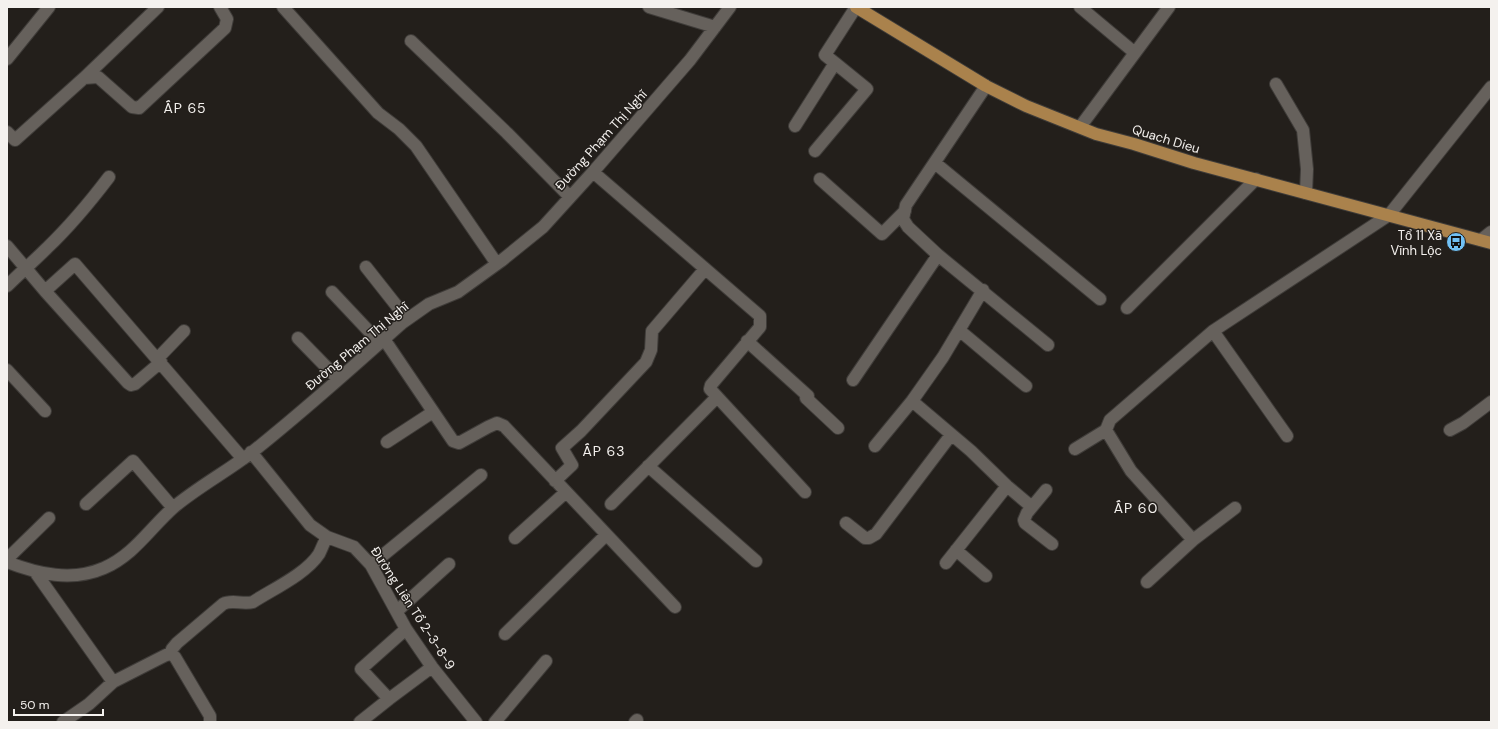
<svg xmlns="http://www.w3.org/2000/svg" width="1498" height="729" viewBox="0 0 1498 729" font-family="'DM Sans',sans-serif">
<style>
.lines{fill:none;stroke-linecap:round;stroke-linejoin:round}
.minor-casing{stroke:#3f3c39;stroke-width:14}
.major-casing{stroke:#3f3c39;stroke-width:14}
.minor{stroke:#66615c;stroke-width:12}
.major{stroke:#aa824c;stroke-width:12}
.labels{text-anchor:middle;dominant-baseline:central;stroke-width:3;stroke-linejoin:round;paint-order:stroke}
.street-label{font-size:13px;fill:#f4f1ee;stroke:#231f1b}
.poi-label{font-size:13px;fill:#f4f1ee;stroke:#231f1b;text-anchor:end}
.neighbourhood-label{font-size:14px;letter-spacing:1px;fill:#f4f1ee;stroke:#231f1b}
</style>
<rect width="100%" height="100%" fill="#231f1b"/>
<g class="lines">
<defs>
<path id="minor" d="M283,7L378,113L399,129L416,146L497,264
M649,7L715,27
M1080,7L1135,53
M411,41L507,133L570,197
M7,59L49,7
M84,78L98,77L132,107L139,108L225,28L227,19L220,7
M1276,84L1303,130L1307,169L1306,193
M986,86L906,205L903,219L908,227L938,255L1048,345
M795,126L835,63L825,55L856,7
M1080,127L1169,7
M7,132L15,140L84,78L158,7
M815,151L867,89L835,63
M935,163L1100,299
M593,172L760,316V327L711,385L710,389L805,492
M820,179L882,234L905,211
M1481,240L1491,232
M7,246L45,291L128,383L131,385L135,384L161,362
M366,267L407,319
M7,286C20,273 34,261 47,248C70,226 90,202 109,177
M45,291L75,264L243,459
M332,292L380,343
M1127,308L1256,179
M959,330L1026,386
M1213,331L1287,436
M298,338L338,379
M384,339L453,441L459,443L488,427L497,423L504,426L675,607
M747,341L808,396L806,398L838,428
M158,358L184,331
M7,370L45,411
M853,380L938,255
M912,401L971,451L1007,486L1032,507
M1450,430L1463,423L1491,402
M387,442L433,412
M875,446L912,401L943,357L983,290
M1075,449L1106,430
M251,452L310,525L327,537L354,547L371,565L406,629L432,667L476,722
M648,466L756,561
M555,481L572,465L562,448L581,431L646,362L651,350L652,331L705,269
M1046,490L1027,513L1024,520L1025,523L1052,544
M86,504L133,461L173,508
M611,504L717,397
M846,523L865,538H869L876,534L951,435
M515,538L566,492
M1193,540L1131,471L1106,430L1110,420L1213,331L1389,215L1491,87
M956,550L986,576
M7,559L49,518
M7,562C38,574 72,582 104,568C134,555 150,528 174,507C198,487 226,472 251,453C303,412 353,367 402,323L429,304L458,292L501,261L543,227L593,172L690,60L730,7
M946,563L1007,486
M371,565L481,475
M36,573L113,682L166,655L171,654L175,657L210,716V722
M1147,582L1193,540L1235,508
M397,611L449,564
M505,634L606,535
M171,654L172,649L177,643L223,604C232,599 243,605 253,602C273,589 306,574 319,554C322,548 324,542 327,537
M389,699L432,667
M63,722L89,704L113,682
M360,722L389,699L361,669L406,629
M495,722L546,661
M635,722L637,720"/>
<path id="major" d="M856,7L986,86L1026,106L1096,134L1134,144L1194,163L1491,243"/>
</defs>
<use href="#minor" class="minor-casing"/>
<use href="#major" class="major-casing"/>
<use href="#minor" class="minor"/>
<use href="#major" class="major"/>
</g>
<defs>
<symbol id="bus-disc" viewBox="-11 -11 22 22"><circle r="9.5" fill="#71c1f5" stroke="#231f1b"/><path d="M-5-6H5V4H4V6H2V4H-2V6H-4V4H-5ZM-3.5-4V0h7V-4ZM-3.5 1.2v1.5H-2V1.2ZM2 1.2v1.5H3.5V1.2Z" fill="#111"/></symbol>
</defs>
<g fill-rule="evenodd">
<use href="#bus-disc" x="1445" y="231" width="22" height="22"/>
</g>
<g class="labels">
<g class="street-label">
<text transform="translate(1166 139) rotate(17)">Quach Dieu</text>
<text transform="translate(601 140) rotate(-48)">Đường Phạm Thị Nghĩ</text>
<text transform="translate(357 346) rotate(-40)">Đường Phạm Thị Nghĩ</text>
<text transform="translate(413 608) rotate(57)">Đường Liên Tổ 2-3-8-9</text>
</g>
<g class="poi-label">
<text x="1442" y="235">Tổ 11 Xã<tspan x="1442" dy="15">Vĩnh Lộc</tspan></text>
</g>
<g class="neighbourhood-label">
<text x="185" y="108">ẤP 65</text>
<text x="604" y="451">ẤP 63</text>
<text x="1136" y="508">ẤP 60</text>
</g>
</g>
<rect width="1498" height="729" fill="none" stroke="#f4f1ee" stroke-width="16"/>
<path d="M14 709v6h89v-6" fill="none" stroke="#f4f1ee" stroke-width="2"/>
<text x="20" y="709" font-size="12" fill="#f4f1ee" stroke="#231f1b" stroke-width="3" paint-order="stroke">50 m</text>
</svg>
